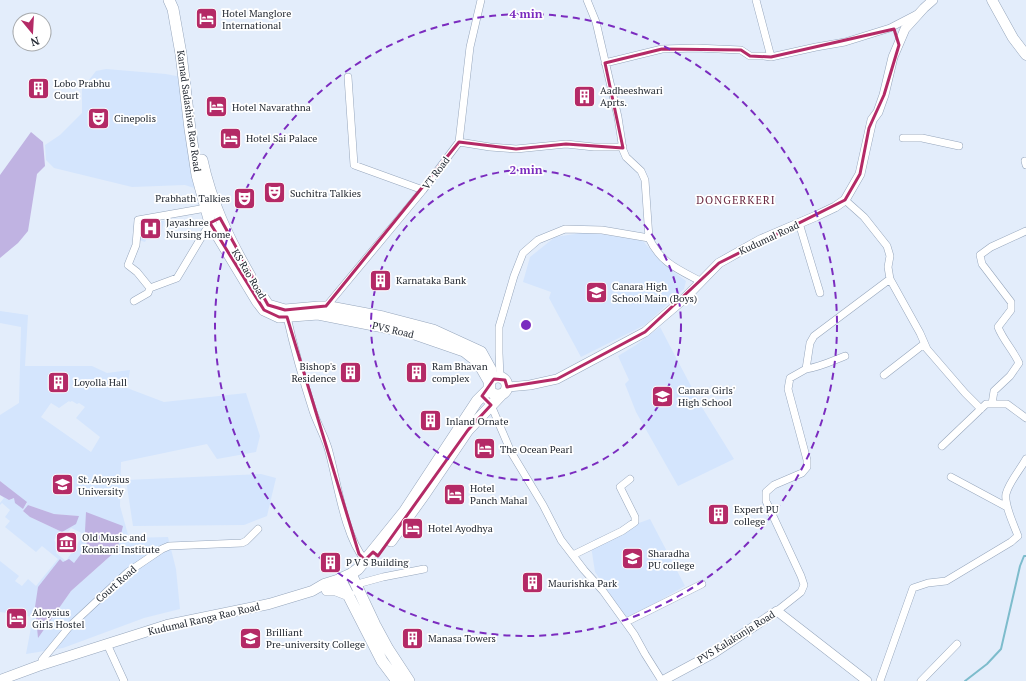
<svg xmlns="http://www.w3.org/2000/svg" width="1026" height="681" viewBox="0 0 1026 681" font-family="'PT Serif',serif">
<style>
.built{fill:#d4e5fd;fill-rule:evenodd}
.green{fill:#c0b3e2}
.lines{fill:none;stroke-linecap:round;stroke-linejoin:round}
.stream{stroke:#7dbccc;stroke-width:2}
.minor-casing{stroke:#96a6bc;stroke-width:8}
.tertiary-casing{stroke:#96a6bc;stroke-width:10}
.secondary-casing{stroke:#96a6bc;stroke-width:11}
.primary-casing{stroke:#96a6bc;stroke-width:12}
.minor{stroke:#fff;stroke-width:7}
.tertiary{stroke:#fff;stroke-width:9}
.secondary{stroke:#fff;stroke-width:10}
.primary{stroke:#fff;stroke-width:11}
.marked{fill:none;stroke:#b42a66;stroke-width:3;stroke-linejoin:round}
.ring{fill:none;stroke:#7b2cbf;stroke-width:2;stroke-dasharray:7 5}
.labels{text-anchor:middle;dominant-baseline:central;stroke-width:3.5;stroke-linejoin:round;paint-order:stroke}
.poi-label{font-size:10px;fill:#242a33;stroke:#fff;text-anchor:start}
.street-label{font-size:10px;fill:#242a33;stroke:#fff}
.neighbourhood-label{font-size:11px;letter-spacing:1px;fill:#6b2841;stroke:#fff}
.centre{fill:#7b2cbf;stroke:#fff;stroke-width:2}
.ring-label{font-size:12px;text-anchor:middle;font-weight:bold;fill:#7b2cbf;stroke:#fff;stroke-width:3.5;stroke-linejoin:round;paint-order:stroke}
</style>
<rect width="100%" height="100%" fill="#e3edfb"/>
<path class="built" d="M106,69L166,74L186,78L200,190L185,185L132,187L54,168L46,160L45,145L60,135L82,113V89L96,71Z
M140,221H164L161,236L155,234L154,236H151L150,240H146L145,242L139,240Z
M588,232L643,241L662,263L686,281L684,289L645,325L581,357L549,298L551,292L523,282L530,257L555,237Z
M0,311L28,315L25,366H92L107,373L130,370L127,388L164,402L246,393L260,436L256,452L217,459L207,444L121,462L120,506L129,538L168,537L176,569L180,609L144,618L63,648L26,654L33,617L0,612V561L19,576L15,581L22,586L28,579L36,586L58,559L42,546L36,552L5,527L10,521L5,517L10,510L2,503L0,505V503L4,498L0,495L9,500L14,498L23,509L27,503L0,481V415L19,403L21,327L0,323ZM69,401L70,402L72,401L77,404L79,403L85,407L76,418L100,437L91,452L41,417L51,403L59,408ZM28,505L54,514L78,516L62,532L30,517L23,511ZM71,528L84,534L66,561L56,553L59,546L54,540L59,534L65,537ZM85,531L117,550L71,591L38,637L60,559L63,562L74,563L87,546Z
M660,327L703,409L734,459L678,486L636,412L625,384L629,380L618,356L636,345Z
M261,474L276,478L267,516L244,525L133,526L126,480Z
M650,519L685,586L627,619L595,572L591,546L595,539Z"/>
<path class="green" d="M31,132L43,142L45,166L37,174L28,231L18,243L0,258V175Z
M0,481L27,502L23,509L15,503L14,498L9,500L0,495Z
M28,505L54,514L79,516L76,524L62,532L30,517L23,511Z
M86,512L123,526L117,550L71,591L38,638L35,607L38,587L60,559L63,562L69,559L74,563L87,546L85,531Z"/>
<g class="lines">
<path class="stream" d="M965,681L987,664L1001,649L1020,566L1024,556H1026"/>
<defs>
<path id="minor" d="M587,0L596,22L618,117L623,150L626,157L641,171L645,180L649,238
M756,0L771,57
M605,63L662,49L696,48L741,50L750,56H764L771,57L816,47L845,42L890,28L917,14
M348,77L354,165L423,190
M903,138H922L959,146
M459,142L490,147L516,149L566,144L594,147H623
M1025,161L1026,165
M845,200L864,217L887,246L890,256L888,267L890,279L920,333L927,349L965,393L981,409
M799,223L820,293
M150,288L137,272L128,265L136,245L138,220L206,208
M134,301L148,293L150,288L177,278L210,223L212,222
M325,308L423,190L459,142L470,47L481,0
M287,317C294,348 303,380 313,411C317,423 324,435 328,448C337,479 344,536 365,560
M806,369C820,367 832,361 845,356
M884,375L924,344
M500,378L499,353V327L514,276L523,253L538,240L565,229L602,230L649,238C660,262 677,269 700,281
M482,396L491,405L511,452L543,505L561,540L584,570L603,591L634,634L645,654L662,681
M992,404L994,391L1010,376L1019,363C1013,350 1003,340 998,327L1011,310V302L982,264L980,255L991,247L1026,231
M942,446L986,404H1007L1026,418
M951,477L1007,507
M573,555L622,531L635,522V517L620,487L630,479
M361,583L383,577L424,569
M777,611L801,592L804,585L801,576L766,501V492L774,485L802,473L807,467V460L788,389L790,378L806,369L810,343L814,336L890,279
M626,622L702,584
M107,644L124,681
M42,664V660L69,627L128,572L162,549L169,546L242,543L246,541L258,529
M880,681L913,588L928,583L946,581L1011,542L1018,536C1014,525 1004,505 1006,494C1009,482 1020,470 1026,459
M921,681L957,644"/>
<path id="tertiary" d="M507,387L530,385L557,379L645,332L685,298L719,263L760,240L816,216L835,207L845,200L860,174L872,120L878,112L884,95L893,57L905,29L924,8L933,0
M662,681L714,653L777,611L867,681"/>
<path id="secondary" d="M992,0L1013,38L1026,55
M0,680L38,666L167,625L269,604L312,591L324,584L340,579"/>
<path id="primary" d="M169,0L173,9L181,54L190,129L197,175L210,223L257,301L264,310L279,317L318,314L409,332L464,351L478,362L490,383
M202,160C211,202 228,238 250,276
M264,299L268,305L285,310L319,307H330L383,317L433,330L481,352L491,370
M489 386a9 9 0 1 1 18 0a9 9 0 1 1-18 0Z
M391,541L426,492L468,430L501,395
M351,574L375,625L388,649L409,681
M327,590H336L349,595
M397,681L382,661L340,579L351,574L358,569L404,512L477,401L490,388"/>
</defs>
<use href="#minor" class="minor-casing"/>
<use href="#tertiary" class="tertiary-casing"/>
<use href="#secondary" class="secondary-casing"/>
<use href="#primary" class="primary-casing"/>
<use href="#minor" class="minor"/>
<use href="#tertiary" class="tertiary"/>
<use href="#secondary" class="secondary"/>
<use href="#primary" class="primary"/>
</g>
<path class="marked" d="M894,29L899,45L884,95L869,128L860,174L845,200L719,263L645,332L557,379L507,387L505,380L494,379L482,396L491,405L468,430L378,556L373,552L365,560L359,554L287,317H279L264,310L210,223L220,218L268,305L285,310L326,306L459,142L516,149L566,144L623,148L605,63L662,49L741,50L750,56L771,57Z"/>
<g class="ring">
<circle cx="526" cy="325" r="155"/>
<circle cx="526" cy="325" r="311"/>
</g>
<defs>
<symbol id="hotel-square" viewBox="-11 -11 22 22"><rect x="-9" y="-9" width="18" height="18" rx="4" fill="#b42a66" stroke="#fff"/><path d="M-6-4.5h1.5V1H6V5H4.5V3h-9V5H-6ZM-4 0a1.8 1.8 0 1 1 3.6 0ZM.5 0V-2.5h3Q6-2.5 6 0Z" fill="#fff"/></symbol>
<symbol id="building-square" viewBox="-11 -11 22 22"><rect x="-9" y="-9" width="18" height="18" rx="4" fill="#b42a66" stroke="#fff"/><path d="M-4-6H4V6H1V3H-1V6H-4ZM-2.5-4.3h1.7v1.8h-1.7ZM.8-4.3h1.7v1.8H.8ZM-2.5-1h1.7V.8h-1.7ZM.8-1h1.7V.8H.8Z" fill="#fff"/></symbol>
<symbol id="theatre-square" viewBox="-11 -11 22 22"><rect x="-9" y="-9" width="18" height="18" rx="4" fill="#b42a66" stroke="#fff"/><path d="M-5-5.5Q0-4 5-5.5V0Q5 5 0 6Q-5 5-5 0ZM-3.3-2.5H-1v1.5H-3.3ZM1-2.5H3.3v1.5H1ZM-2.8 1Q0 5.5 2.8 1Z" fill="#fff"/></symbol>
<symbol id="hospital-square" viewBox="-11 -11 22 22"><rect x="-9" y="-9" width="18" height="18" rx="4" fill="#b42a66" stroke="#fff"/><path d="M-5-5h3v3.5h4V-5h3V5h-3V1.5h-4V5h-3Z" fill="#fff"/></symbol>
<symbol id="school-square" viewBox="-11 -11 22 22"><rect x="-9" y="-9" width="18" height="18" rx="4" fill="#b42a66" stroke="#fff"/><path d="M0-5L7-2L0 1L-7-2ZM-4 1L0 2.5L4 1V4Q0 6-4 4Z" fill="#fff"/></symbol>
<symbol id="university-square" viewBox="-11 -11 22 22"><rect x="-9" y="-9" width="18" height="18" rx="4" fill="#b42a66" stroke="#fff"/><path d="M0-5L7-2L0 1L-7-2ZM-4 1L0 2.5L4 1V4Q0 6-4 4Z" fill="#fff"/></symbol>
<symbol id="museum-square" viewBox="-11 -11 22 22"><rect x="-9" y="-9" width="18" height="18" rx="4" fill="#b42a66" stroke="#fff"/><path d="M0-6L6-3V-2H-6V-3ZM-5-1h2V3h-2ZM-1-1h2V3h-2ZM3-1h2V3H3ZM-6 4H6V6H-6Z" fill="#fff"/></symbol>
</defs>
<g fill-rule="evenodd">
<use href="#hotel-square" x="194" y="6" width="25" height="25"/>
<use href="#building-square" x="26" y="76" width="25" height="25"/>
<use href="#building-square" x="572" y="84" width="25" height="25"/>
<use href="#hotel-square" x="204" y="94" width="25" height="25"/>
<use href="#theatre-square" x="86" y="106" width="25" height="25"/>
<use href="#hotel-square" x="218" y="126" width="25" height="25"/>
<use href="#theatre-square" x="262" y="180" width="25" height="25"/>
<use href="#theatre-square" x="232" y="186" width="25" height="25"/>
<use href="#hospital-square" x="138" y="216" width="25" height="25"/>
<use href="#building-square" x="368" y="268" width="25" height="25"/>
<use href="#school-square" x="584" y="280" width="25" height="25"/>
<use href="#building-square" x="338" y="360" width="25" height="25"/>
<use href="#building-square" x="404" y="360" width="25" height="25"/>
<use href="#building-square" x="46" y="370" width="25" height="25"/>
<use href="#school-square" x="650" y="384" width="25" height="25"/>
<use href="#building-square" x="418" y="408" width="25" height="25"/>
<use href="#hotel-square" x="472" y="436" width="25" height="25"/>
<use href="#university-square" x="50" y="472" width="25" height="25"/>
<use href="#hotel-square" x="442" y="482" width="25" height="25"/>
<use href="#building-square" x="706" y="502" width="25" height="25"/>
<use href="#hotel-square" x="400" y="516" width="25" height="25"/>
<use href="#museum-square" x="54" y="530" width="25" height="25"/>
<use href="#university-square" x="620" y="546" width="25" height="25"/>
<use href="#building-square" x="318" y="550" width="25" height="25"/>
<use href="#building-square" x="520" y="570" width="25" height="25"/>
<use href="#hotel-square" x="4" y="606" width="25" height="25"/>
<use href="#university-square" x="238" y="626" width="25" height="25"/>
<use href="#building-square" x="400" y="626" width="25" height="25"/>
</g>
<g class="labels">
<g class="poi-label">
<text x="222" y="13">Hotel Manglore<tspan x="222" dy="12">International</tspan></text>
<text x="54" y="83">Lobo Prabhu<tspan x="54" dy="12">Court</tspan></text>
<text x="600" y="90">Aadheeshwari<tspan x="600" dy="12">Aprts.</tspan></text>
<text x="232" y="107">Hotel Navarathna</text>
<text x="114" y="118">Cinepolis</text>
<text x="246" y="138">Hotel Sai Palace</text>
<text x="290" y="193">Suchitra Talkies</text>
<text x="230" y="198" text-anchor="end">Prabhath Talkies</text>
<text x="166" y="222">Jayashree<tspan x="166" dy="12">Nursing Home</tspan></text>
<text x="396" y="280">Karnataka Bank</text>
<text x="612" y="286">Canara High<tspan x="612" dy="12">School Main (Boys)</tspan></text>
<text x="336" y="366" text-anchor="end">Bishop's<tspan x="336" dy="12">Residence</tspan></text>
<text x="432" y="366">Ram Bhavan<tspan x="432" dy="12">complex</tspan></text>
<text x="74" y="382">Loyolla Hall</text>
<text x="678" y="390">Canara Girls'<tspan x="678" dy="12">High School</tspan></text>
<text x="446" y="421">Inland Ornate</text>
<text x="500" y="449">The Ocean Pearl</text>
<text x="78" y="479">St. Aloysius<tspan x="78" dy="12">University</tspan></text>
<text x="470" y="488">Hotel<tspan x="470" dy="12">Panch Mahal</tspan></text>
<text x="734" y="509">Expert PU<tspan x="734" dy="12">college</tspan></text>
<text x="428" y="528">Hotel Ayodhya</text>
<text x="82" y="537">Old Music and<tspan x="82" dy="12">Konkani Institute</tspan></text>
<text x="648" y="553">Sharadha<tspan x="648" dy="12">PU college</tspan></text>
<text x="346" y="562">P V S Building</text>
<text x="548" y="583">Maurishka Park</text>
<text x="32" y="612">Aloysius<tspan x="32" dy="12">Girls Hostel</tspan></text>
<text x="266" y="632">Brilliant<tspan x="266" dy="12">Pre-university College</tspan></text>
<text x="428" y="638">Manasa Towers</text>
</g>
<g class="street-label">
<text transform="translate(189 111) rotate(82)">Karnad Sadashiva Rao Road</text>
<text transform="translate(436 173) rotate(-53)">VT Road</text>
<text transform="translate(769 238) rotate(-25)">Kudumal Road</text>
<text transform="translate(249 274) rotate(59)">KS Rao Road</text>
<text transform="translate(393 330) rotate(13)">PVS Road</text>
<text transform="translate(116 584) rotate(-41)">Court Road</text>
<text transform="translate(204 619) rotate(-13)">Kudumal Ranga Rao Road</text>
<text transform="translate(736 637) rotate(-32)">PVS Kalakunja Road</text>
</g>
<g class="neighbourhood-label">
<text x="736" y="200">DONGERKERI</text>
</g>
</g>
<circle cx="526" cy="325" r="6" class="centre"/>
<g class="ring-label">
<text x="526" y="18">4 min</text>
<text x="526" y="174">2 min</text>
</g>
<g transform="translate(32 32) rotate(162)"><circle r="19" fill="#ffffff" stroke="#a7aaad"/>
<path d="M0-3L7 15L0 10L-7 15Z" fill="#b42a66"/>
<text y="-6" font-size="11" font-weight="bold" text-anchor="middle" fill="#242a33">N</text>
</g>
</svg>
